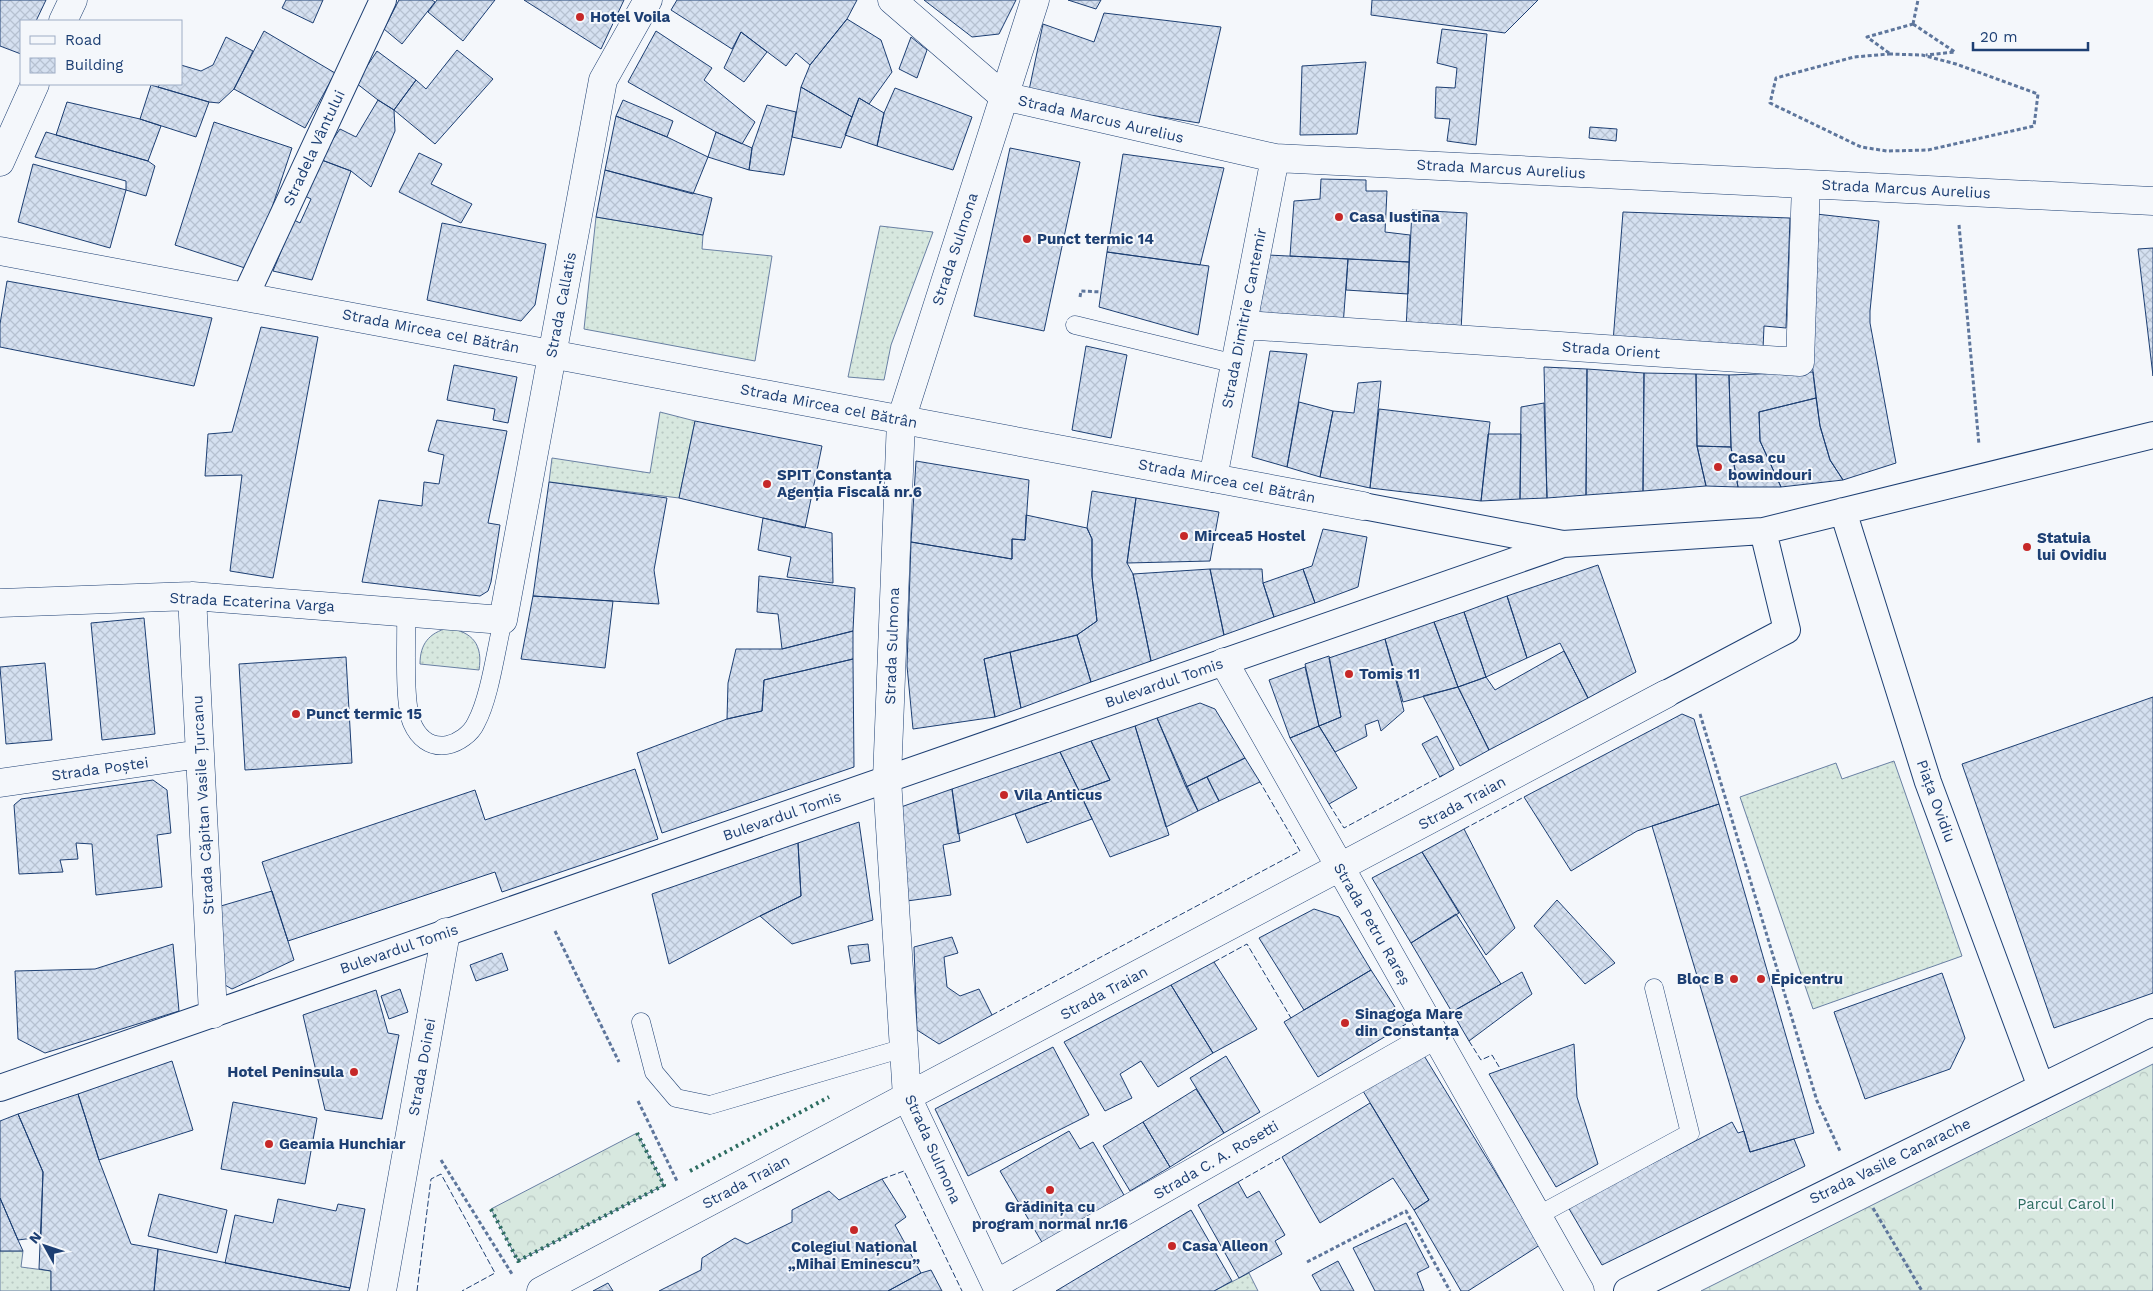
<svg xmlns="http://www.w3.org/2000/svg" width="2153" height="1291" viewBox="0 0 2153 1291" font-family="'Work Sans',sans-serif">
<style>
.grass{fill:url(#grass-dots);stroke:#687fa3}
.forest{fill:url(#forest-crowns);stroke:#687fa3}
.building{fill:url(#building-cross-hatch);stroke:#1d3f73}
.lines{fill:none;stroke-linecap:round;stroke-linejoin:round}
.service-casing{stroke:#1d3f73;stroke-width:19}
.pedestrian-casing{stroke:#1d3f73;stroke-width:28}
.minor-casing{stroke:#1d3f73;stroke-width:29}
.tertiary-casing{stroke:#1d3f73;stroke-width:29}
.path{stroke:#5e769c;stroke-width:3;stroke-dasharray:4 2.5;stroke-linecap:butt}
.service{stroke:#f4f7fb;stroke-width:18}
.pedestrian{stroke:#f4f7fb;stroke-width:26}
.minor{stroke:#f4f7fb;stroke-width:28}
.tertiary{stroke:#f4f7fb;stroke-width:28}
.hedge{stroke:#2c6c60;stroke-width:4;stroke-dasharray:2.5 4;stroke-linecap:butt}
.fence{stroke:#1d3f73;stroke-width:1;stroke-dasharray:6 2.5;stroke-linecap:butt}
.poi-dot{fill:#c62828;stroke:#f4f7fb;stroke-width:2}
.labels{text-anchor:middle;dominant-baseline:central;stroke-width:4;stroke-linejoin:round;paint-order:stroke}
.poi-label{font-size:15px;font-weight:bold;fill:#1d3f73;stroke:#f4f7fb;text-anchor:start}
.street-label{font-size:15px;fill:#1d3f73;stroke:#f4f7fb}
.park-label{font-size:15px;fill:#2c6c60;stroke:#f4f7fb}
</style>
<defs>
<pattern id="grass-dots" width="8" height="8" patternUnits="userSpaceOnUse" patternTransform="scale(1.25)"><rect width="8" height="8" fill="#d7e8df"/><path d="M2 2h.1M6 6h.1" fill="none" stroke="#b8c8c3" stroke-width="1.8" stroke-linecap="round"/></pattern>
<pattern id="forest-crowns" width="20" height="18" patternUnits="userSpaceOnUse" patternTransform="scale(1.25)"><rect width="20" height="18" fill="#d7e8df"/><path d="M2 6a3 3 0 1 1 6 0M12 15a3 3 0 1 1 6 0" fill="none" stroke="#b8c8c3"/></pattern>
<pattern id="building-cross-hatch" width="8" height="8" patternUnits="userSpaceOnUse" patternTransform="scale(1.25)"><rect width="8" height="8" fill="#d5e0f0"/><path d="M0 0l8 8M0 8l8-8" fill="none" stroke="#b6c1d1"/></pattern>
</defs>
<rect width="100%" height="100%" fill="#f4f7fb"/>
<path class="grass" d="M596,217L703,235L702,249L772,256L755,361L584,329Z
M880,226L933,232L891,345L884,380L848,377Z
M660,412L695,421L679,498L549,482L552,458L650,473Z
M448,628C473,632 483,645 479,670L420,664C420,644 429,633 448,628Z
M1894,761L1962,956L1813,1009L1740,797L1836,763L1842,779Z
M0,1251H23L21,1267L51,1271V1291H0Z
M1249,1273L1258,1291H1214Z"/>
<path class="forest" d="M2153,1064V1291H1701Z
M637,1133L664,1185L518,1261L491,1209Z"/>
<path class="building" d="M0,0H46L36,21H21V54L0,46Z
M286,0H323L313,23L282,8Z
M399,0H432L435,2L402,44L384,29Z
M437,0H495L463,41L428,12Z
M524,0H624L601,49Z
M677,0H857L847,19L810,65L796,53L786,66L741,32L732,49L671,10Z
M924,0H1016L999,34L972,37Z
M1068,0H1101L1096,9Z
M1372,0H1538L1505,33L1371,15Z
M1104,13L1221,27L1199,123L1028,95L1043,24L1094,42Z
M847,19L881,40L892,72L869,104L859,98L852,117L801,87L810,65Z
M1442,29L1487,34L1476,145L1447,141L1450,119L1435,118L1436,87L1455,88L1457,68L1437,63Z
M264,31L335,73L305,128L234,89Z
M656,31L712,68L704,80L755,122L742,144L716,132L628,82Z
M741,32L767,52L744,82L724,68Z
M226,37L253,51L234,89L219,103L209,102L158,87L160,84H181V65L201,71L213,65Z
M911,37L927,50L917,78L899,69Z
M457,50L493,79L435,144L394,110L416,80L426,89Z
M377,51L416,80L394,110L378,100L356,83Z
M1366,62L1357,134L1300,135L1302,66Z
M151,85L209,102L196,137L140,119Z
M801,87L852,117L841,148L792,137Z
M895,88L972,117L953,170L877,146L884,113Z
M859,98L884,113L877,146L845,135Z
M378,100L394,110L395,131L371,187L351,171L319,159L340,129L356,137Z
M623,100L673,121L667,137L616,116Z
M67,102L140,119L161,126L148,161L56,135Z
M767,105L796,112L792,137L784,175L749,170L752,148Z
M616,116L667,137L708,157L693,194L605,170Z
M214,122L292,148L251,270L175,245Z
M1590,127L1617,129L1616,141L1589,138Z
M46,132L148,161L155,166L146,196L126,190V181L35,157Z
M716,132L752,148L749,170L708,157Z
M1010,148L1080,162L1044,331L974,316Z
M419,153L442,164L431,184L472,204L461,223L399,192Z
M1123,154L1224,168L1200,265L1107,252Z
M319,159L351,171L312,280L273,271L294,220L300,223L311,199L303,195Z
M33,164L126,190L110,248L18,222Z
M605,170L712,198L703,235L596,217Z
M1321,179L1366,180V191H1387L1385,232L1410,235L1409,262L1290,256L1294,201L1320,199Z
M1412,210L1467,213L1461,331L1406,329Z
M1623,212L1790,218L1786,328L1764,326L1763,349L1613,342Z
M1816,214L1879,221L1870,311V323L1896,463L1843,480L1830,460L1820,426L1813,372L1812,358Z
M442,223L546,244L535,305L521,321L427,300Z
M2153,248V376L2138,249Z
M1107,252L1209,266L1198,335L1099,307Z
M1268,255L1348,259L1343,326L1257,317Z
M1348,259L1409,262L1408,294L1346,290Z
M7,281L212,318L194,386L0,347V324Z
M261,327L318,337L273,578L230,571L242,475L205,476L208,434L232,432Z
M1086,346L1127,355L1111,438L1072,430Z
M1270,351L1307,354L1287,467L1252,457Z
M454,365L517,377L508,423L493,420L495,409L447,400Z
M1544,367L1587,369L1586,495L1547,498Z
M1587,369L1644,373L1643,491L1586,495Z
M1813,372L1816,398L1759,412L1760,441L1781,487H1738L1731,447L1729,375Z
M1644,373L1696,374L1697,446L1706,486L1643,491Z
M1696,374L1729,375L1731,447L1697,446Z
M1381,381L1370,488L1320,477L1333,411L1354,413L1358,383Z
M1816,398L1820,426L1830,460L1843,480L1781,487L1760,441L1759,412Z
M1299,402L1333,411L1320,477L1287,467Z
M1544,403L1547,498L1520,499L1521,407Z
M1379,409L1490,422L1481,501L1370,488Z
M437,420L507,431L488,523L500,525L491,582L488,591L480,596L362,582L379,500L422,506L424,482L439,484L444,455L428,451Z
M695,421L822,446L805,528L679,498Z
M1488,434H1521L1520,499L1481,501Z
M1697,446L1731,447L1738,487L1706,486Z
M916,461L1029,480L1025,540L1012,539V559L911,542Z
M549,482L667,498L654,570L659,604L533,596Z
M1092,491L1136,498L1127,563L1133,574L1151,661L1091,682L1077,635L1097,621L1092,576V539L1087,528Z
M1136,498L1219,512L1210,561L1127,563Z
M1026,515L1087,528L1092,539V576L1097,621L1077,635L984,659L995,717L913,729L907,666L911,542L1012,559V539L1025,540Z
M763,518L832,533L833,583L787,577L791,557L758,550Z
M1323,529L1367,537L1358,587L1315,603L1303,569L1312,566Z
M1598,565L1636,672L1588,698L1560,643L1527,658L1507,596Z
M1210,569H1262L1263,583L1274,617L1224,635Z
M1210,569L1224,635L1151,661L1133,574Z
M1303,569L1315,603L1274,617L1263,583Z
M759,576L855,588L853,631L782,649L778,614L757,612Z
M533,596L613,601L605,668L521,659Z
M1507,596L1527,658L1486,677L1464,612Z
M1464,612L1486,677L1458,687L1434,622Z
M144,618L155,734L102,740L91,623Z
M1434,622L1458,687L1403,702L1385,639Z
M853,631V659L764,680L762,711L727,719L728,683L736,649H782Z
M1077,635L1091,682L1021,708L1010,652Z
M1385,639L1404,711L1381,731L1378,720L1365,725L1367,736L1335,752L1319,726L1341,717L1329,658Z
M1564,651L1588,698L1489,750L1458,687L1486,677L1495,690Z
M1010,652L1021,708L995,717L984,659Z
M1329,656L1341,717L1319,726L1305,664Z
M346,657L352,763L245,770L239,664Z
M853,659L854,767L662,833L637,753L727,719L762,711L764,680Z
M45,663L52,740L6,744L0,667Z
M1305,667L1319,726L1290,738L1269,680Z
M1458,687L1489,750L1460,766L1423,696Z
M2153,697V993L2054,1028L1962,764Z
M1200,703L1215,709L1245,758L1186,787L1157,718Z
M1682,714L1694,719L1719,804L1637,831L1571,871L1524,797Z
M1157,718L1198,811L1166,827L1135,726Z
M1135,726L1169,835L1110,857L1079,791L1110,780L1091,741Z
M1319,726L1357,788L1329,804L1290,738Z
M1437,736L1454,769L1440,777L1422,744Z
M1091,741L1110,780L1079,791L1060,752Z
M1060,752L1079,791L958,834L952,789Z
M1245,758L1260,782L1219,801L1207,777Z
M635,769L658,839L502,892L495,872L288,941L262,862L475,790L485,820Z
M1207,777L1219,801L1198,811L1186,787Z
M153,780L167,790L171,833L157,835L162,887L96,895L92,844L76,843L78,859L60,860L63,872L19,874L14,805L21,799Z
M952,789L960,841L943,845L951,895L907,901L901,807Z
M1079,791L1092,819L1027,843L1015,814Z
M1719,804L1814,1133L1750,1152L1652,826Z
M859,822L873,920L792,944L760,916L801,896L798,843Z
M1464,829L1515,928L1486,955L1422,852Z
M798,843L801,896L760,916L669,964L652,894Z
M1422,852L1459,913L1411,943L1372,878Z
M272,891L294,960L232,989L218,981L214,908Z
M1557,900L1615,963L1585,984L1534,926Z
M1314,909L1339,917L1371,970L1304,1010L1259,938Z
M1456,914L1501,984L1452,1012L1411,943Z
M952,937L958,953L944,957L947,987L960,996L979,989L992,1015L939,1044L917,1030L914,947Z
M173,944L179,1011L45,1053L18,1039L15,971L95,969Z
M868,944L870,961L851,964L848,946Z
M502,953L508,970L476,981L470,965Z
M1214,962L1257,1029L1213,1053L1171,985Z
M1371,970L1406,1024L1318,1077L1284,1022Z
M1522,972L1532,994L1469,1041L1452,1012Z
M1942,973L1965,1038L1950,1069L1865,1099L1834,1012Z
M1171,985L1213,1053L1158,1087L1141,1061L1120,1074L1132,1098L1105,1111L1064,1042Z
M400,989L408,1012L389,1019L381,996Z
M376,990L388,1033L399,1035L382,1119L325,1110L303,1015Z
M1574,1044L1577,1097L1598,1164L1556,1187L1489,1074Z
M1053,1047L1089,1115L968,1176L935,1109Z
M1423,1054L1540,1245L1468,1291H1461L1414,1210L1429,1200L1363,1091Z
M1226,1056L1260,1112L1224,1133L1190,1078Z
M172,1061L193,1130L99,1160L78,1094Z
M1196,1089L1224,1133L1170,1167L1143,1122Z
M78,1094L99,1160L131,1244L158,1249L154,1291H51V1271L39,1269L43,1172L18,1114Z
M233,1102L317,1118L305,1184L221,1169Z
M1370,1103L1429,1200L1414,1210L1393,1178L1320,1223L1282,1157Z
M18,1114L43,1172L41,1237L18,1240L0,1198V1121Z
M1143,1122L1170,1167L1130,1191L1103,1146Z
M1732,1122L1738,1133L1744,1131L1750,1152L1794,1139L1805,1166L1602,1265L1568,1207Z
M1069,1131L1080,1149L1093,1142L1124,1195L1043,1244L1000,1171Z
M882,1179L906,1217L895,1225L921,1273L888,1291H659L701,1270L702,1258L735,1238L747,1244L792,1222V1210L829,1191L839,1200Z
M1238,1182L1247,1198L1259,1191L1285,1235L1275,1241L1282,1254L1239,1278L1198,1205Z
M159,1194L227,1210L217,1253L148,1236Z
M0,1198L18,1240L23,1251H0Z
M278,1199L336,1211L338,1204L365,1209L350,1288L225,1263L235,1215L273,1223Z
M1191,1210L1232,1281L1214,1291H1056Z
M1406,1223L1429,1267L1417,1273L1424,1291H1375L1353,1248Z
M158,1249L350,1288L349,1291H154Z
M1338,1261L1354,1291H1321L1312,1275Z
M931,1270L942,1291H888L921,1273Z
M608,1283L613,1291H593Z"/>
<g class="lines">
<defs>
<path id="service" d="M1075,325L1236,364
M406,612C407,638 403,702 412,723C418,737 430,748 447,745C458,743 471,734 476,723C490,697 496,649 503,620
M641,1022L654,1072L676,1098L710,1105L904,1048
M1537,1216L1690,1133L1654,988"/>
<path id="pedestrian" d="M245,297L383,0
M1363,506L1563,544L1763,531L2153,435
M1843,511L1928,782L2041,1087
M1666,694L1787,630L1763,531
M0,1088L1563,544
M1627,1291L2153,1032"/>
<path id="minor" d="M892,0L1003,96L1275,158L2153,201
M63,21L73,0
M1275,158L1213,478L1363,506
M0,162L35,84
M1244,325L1800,362L1806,184
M192,596L213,1014
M0,603L192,596L503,620L603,80L648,0
M1224,662L1580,1291
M0,783L200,754
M996,1284L1435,1035
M382,1291L446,932
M541,1291L1666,694
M999,1291L907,1097L887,779L901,420L1035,0"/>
<path id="tertiary" d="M0,251L1213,478"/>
</defs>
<use href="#service" class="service-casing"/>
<use href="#pedestrian" class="pedestrian-casing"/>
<use href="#minor" class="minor-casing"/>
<use href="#tertiary" class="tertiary-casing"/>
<path class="path" d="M1913,24L1955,52L1926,55
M1913,24L1918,0
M1889,53L1867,37L1913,24
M1889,54L1922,55L1956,64L2038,94L2034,126L1928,150L1887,151L1861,147L1770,103L1776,78L1854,57Z
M1959,225L1979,445
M1080,297L1081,291L1102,292
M1700,714L1817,1101L1840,1151
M555,931L619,1062
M638,1101L677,1181
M441,1160L512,1274
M1873,1208L1922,1291
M1307,1262L1406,1211L1450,1291"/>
<use href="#service" class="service"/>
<use href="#pedestrian" class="pedestrian"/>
<use href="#minor" class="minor"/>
<use href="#tertiary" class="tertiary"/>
<path class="hedge" d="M690,1171L829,1097
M491,1209L518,1261L664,1185L637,1133"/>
<path class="fence" d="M1329,804L1344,828L1443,775
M1464,829L1524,797
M1214,962L1247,944L1291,1018
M992,1015L1300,851L1260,782
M1469,1041L1481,1060L1492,1055L1501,1070
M882,1179L904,1171L962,1291
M1238,1182L1282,1157
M417,1291L431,1179L441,1174L495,1273L462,1291"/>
</g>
<g class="poi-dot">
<circle cx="580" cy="17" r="5"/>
<circle cx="1339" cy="217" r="5"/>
<circle cx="1027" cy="239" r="5"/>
<circle cx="1718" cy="467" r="5"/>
<circle cx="767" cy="484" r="5"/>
<circle cx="1184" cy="536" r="5"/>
<circle cx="2027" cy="547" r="5"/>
<circle cx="1349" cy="674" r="5"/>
<circle cx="296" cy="714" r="5"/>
<circle cx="1004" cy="795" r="5"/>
<circle cx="1734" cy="979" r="5"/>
<circle cx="1761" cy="979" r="5"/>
<circle cx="1345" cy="1023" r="5"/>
<circle cx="354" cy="1072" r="5"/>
<circle cx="269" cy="1144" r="5"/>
<circle cx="1050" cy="1190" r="5"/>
<circle cx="854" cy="1230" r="5"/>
<circle cx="1172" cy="1246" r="5"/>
</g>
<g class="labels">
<g class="poi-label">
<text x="590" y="17">Hotel Voila</text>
<text x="1349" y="217">Casa Iustina</text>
<text x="1037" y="239">Punct termic 14</text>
<text x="1728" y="458">Casa cu<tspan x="1728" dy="17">bowindouri</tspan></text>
<text x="777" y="475">SPIT Constanța<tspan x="777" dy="17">Agenția Fiscală nr.6</tspan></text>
<text x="1194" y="536">Mircea5 Hostel</text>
<text x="2037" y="538">Statuia<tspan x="2037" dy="17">lui Ovidiu</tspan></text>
<text x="1359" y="674">Tomis 11</text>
<text x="306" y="714">Punct termic 15</text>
<text x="1014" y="795">Vila Anticus</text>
<text x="1724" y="979" text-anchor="end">Bloc B</text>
<text x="1771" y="979">Epicentru</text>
<text x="1355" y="1014">Sinagoga Mare<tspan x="1355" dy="17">din Constanța</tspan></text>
<text x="344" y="1072" text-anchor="end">Hotel Peninsula</text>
<text x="279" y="1144">Geamia Hunchiar</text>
<text x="1050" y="1207" text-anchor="middle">Grădinița cu<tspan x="1050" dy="17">program normal nr.16</tspan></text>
<text x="1182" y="1246">Casa Alleon</text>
<text x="854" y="1247" text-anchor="middle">Colegiul Național<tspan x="854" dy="17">„Mihai Eminescu”</tspan></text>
</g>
<g class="street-label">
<text transform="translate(1101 119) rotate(13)">Strada Marcus Aurelius</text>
<text transform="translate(314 148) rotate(-65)">Stradela Vântului</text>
<text transform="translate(1501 169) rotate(3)">Strada Marcus Aurelius</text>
<text transform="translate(1906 189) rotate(3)">Strada Marcus Aurelius</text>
<text transform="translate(955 249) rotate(-72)">Strada Sulmona</text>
<text transform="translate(561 305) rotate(-79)">Strada Callatis</text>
<text transform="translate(1244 318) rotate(-79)">Strada Dimitrie Cantemir</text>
<text transform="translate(431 331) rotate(11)">Strada Mircea cel Bătrân</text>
<text transform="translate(1611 350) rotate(4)">Strada Orient</text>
<text transform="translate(829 406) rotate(11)">Strada Mircea cel Bătrân</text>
<text transform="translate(1227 481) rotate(11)">Strada Mircea cel Bătrân</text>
<text transform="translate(252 602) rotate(3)">Strada Ecaterina Varga</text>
<text transform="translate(892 646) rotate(-88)">Strada Sulmona</text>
<text transform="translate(1164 683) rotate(-19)">Bulevardul Tomis</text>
<text transform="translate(100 769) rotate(-8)">Strada Poștei</text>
<text transform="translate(1936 801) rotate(70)">Piața Ovidiu</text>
<text transform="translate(1462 803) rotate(-28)">Strada Traian</text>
<text transform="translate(203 805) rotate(-93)">Strada Căpitan Vasile Țurcanu</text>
<text transform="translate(782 816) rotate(-19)">Bulevardul Tomis</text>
<text transform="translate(1372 924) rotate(60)">Strada Petru Rareș</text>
<text transform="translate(399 949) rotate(-19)">Bulevardul Tomis</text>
<text transform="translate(1104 993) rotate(-28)">Strada Traian</text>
<text transform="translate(422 1067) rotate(-80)">Strada Doinei</text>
<text transform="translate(933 1149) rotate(66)">Strada Sulmona</text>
<text transform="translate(1216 1160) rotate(-30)">Strada C. A. Rosetti</text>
<text transform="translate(1890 1161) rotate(-26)">Strada Vasile Canarache</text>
<text transform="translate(746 1182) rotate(-28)">Strada Traian</text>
</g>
<g class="park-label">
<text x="2066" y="1204">Parcul Carol I</text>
</g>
</g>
<rect x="20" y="20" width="162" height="65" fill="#f4f7fb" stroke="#9eadc5"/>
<rect x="30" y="36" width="25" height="8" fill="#f4f7fb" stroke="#9eadc5"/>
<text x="65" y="45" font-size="15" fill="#1d3f73">Road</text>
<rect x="30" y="58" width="25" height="15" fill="url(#building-cross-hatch)" stroke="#9eadc5"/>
<text x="65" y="70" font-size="15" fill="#1d3f73">Building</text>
<g transform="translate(45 1246) rotate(310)" stroke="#f4f7fb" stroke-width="4" paint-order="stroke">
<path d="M0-4L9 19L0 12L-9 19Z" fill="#1d3f73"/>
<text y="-8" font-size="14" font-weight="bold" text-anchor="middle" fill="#1d3f73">N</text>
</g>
<path d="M1973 42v8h115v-8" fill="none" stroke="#1d3f73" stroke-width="2.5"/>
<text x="1980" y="42" font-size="15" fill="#1d3f73" stroke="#f4f7fb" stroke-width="4" paint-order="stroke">20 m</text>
</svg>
